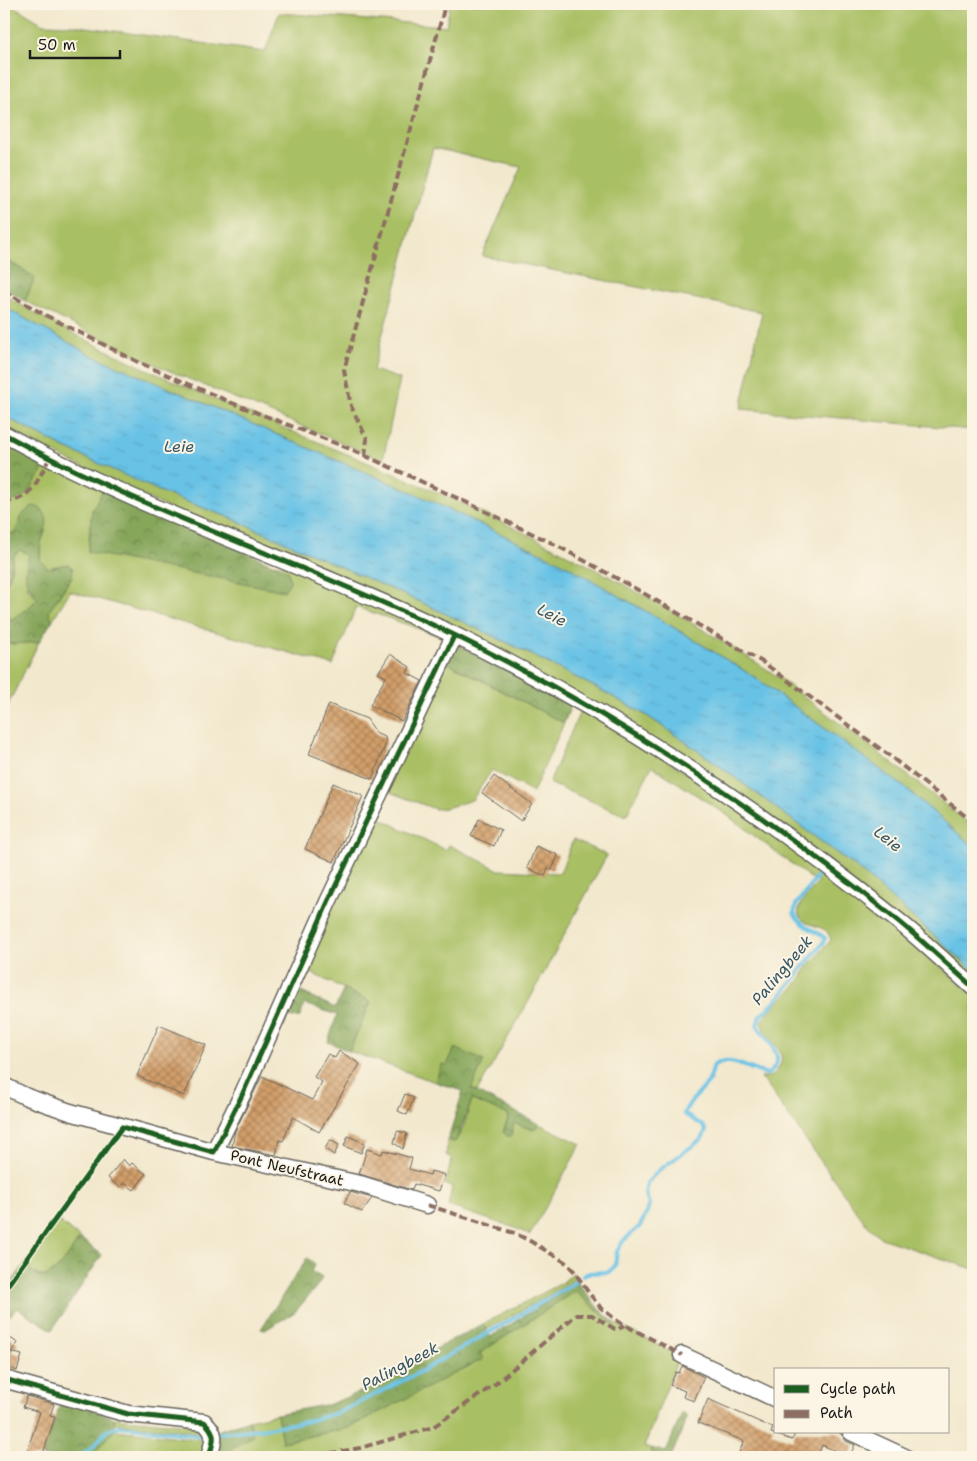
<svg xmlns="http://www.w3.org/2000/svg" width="977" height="1461" viewBox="0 0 977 1461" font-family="'Shantell Sans',sans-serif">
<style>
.green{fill:#a9bf64;stroke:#626e40}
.forest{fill:url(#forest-crowns);stroke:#51613b}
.water{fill:url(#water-ripples);stroke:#426f81}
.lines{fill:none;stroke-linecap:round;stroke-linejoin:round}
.stream{stroke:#68c2e6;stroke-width:4}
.building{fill:url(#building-cross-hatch)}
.minor-casing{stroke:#67635a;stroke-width:19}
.minor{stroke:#fff;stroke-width:16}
.quiet{stroke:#8d6e63;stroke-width:4;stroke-dasharray:8 4;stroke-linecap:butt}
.cycleway-casing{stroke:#fcf5e5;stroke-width:8}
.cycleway{stroke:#1b5e20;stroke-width:5}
.labels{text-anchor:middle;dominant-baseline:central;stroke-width:4;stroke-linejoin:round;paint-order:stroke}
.street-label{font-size:15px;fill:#1c1c1c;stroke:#fcf5e5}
.water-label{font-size:16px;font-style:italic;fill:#375663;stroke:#fcf5e5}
</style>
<defs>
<pattern id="forest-crowns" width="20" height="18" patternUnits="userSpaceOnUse" patternTransform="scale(1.25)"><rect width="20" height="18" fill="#86a65a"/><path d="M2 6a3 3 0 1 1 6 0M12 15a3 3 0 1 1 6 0" fill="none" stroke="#6d864a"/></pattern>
<pattern id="water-ripples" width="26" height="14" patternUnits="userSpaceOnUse" patternTransform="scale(1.25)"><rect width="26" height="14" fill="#68c2e6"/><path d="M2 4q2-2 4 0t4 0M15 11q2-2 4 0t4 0" fill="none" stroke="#5aa6c5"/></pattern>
<pattern id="building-cross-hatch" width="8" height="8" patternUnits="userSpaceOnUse" patternTransform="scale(1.25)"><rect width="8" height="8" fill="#d29f6b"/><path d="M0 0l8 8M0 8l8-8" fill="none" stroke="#aa8157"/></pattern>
</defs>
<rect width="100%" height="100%" fill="#fcf5e5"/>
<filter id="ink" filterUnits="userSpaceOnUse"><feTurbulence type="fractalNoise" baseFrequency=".02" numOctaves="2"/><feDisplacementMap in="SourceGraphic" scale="10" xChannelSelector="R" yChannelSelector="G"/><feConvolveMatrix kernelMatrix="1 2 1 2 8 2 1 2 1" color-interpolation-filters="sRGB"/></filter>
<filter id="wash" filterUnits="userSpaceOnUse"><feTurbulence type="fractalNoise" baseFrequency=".0096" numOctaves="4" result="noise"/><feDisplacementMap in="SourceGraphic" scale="20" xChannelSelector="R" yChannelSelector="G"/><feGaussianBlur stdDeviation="1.12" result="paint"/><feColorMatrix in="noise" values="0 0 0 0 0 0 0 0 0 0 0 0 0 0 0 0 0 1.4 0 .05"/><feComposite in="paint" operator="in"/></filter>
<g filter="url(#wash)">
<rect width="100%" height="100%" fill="#f2e8cd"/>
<path class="green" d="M4,4H10L43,24L72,25L265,52L279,13L446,26L450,4H973V430L741,409L762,312L482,256L521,167L433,148L373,370L400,379L383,460L158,366L25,301L35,277L4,259Z
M4,295C148,381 309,434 461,503C565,550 668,606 765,668C785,681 803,697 823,711C874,749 924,787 973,827V846L904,787L756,678L668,624L560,562L418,495L91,355L4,307Z
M4,416L61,446L166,494L231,518L425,604L508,643L595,687L646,715L709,758L857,868L973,970V982L618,716L145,497L4,429Z
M46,463L103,490L90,525L88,552L285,565L440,636L356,607L333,665L70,591L52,621L49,611L72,577L68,564L48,568L40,560L41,542L46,530L21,516L20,523L14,533L4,535V501H9Z
M20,550L29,554L28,589L38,599L28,608L9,621L6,607L4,608V588L10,576L13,556Z
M4,641L12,644L39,642L4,713Z
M446,662L564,723L533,792L492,770L472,800L446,808L435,809L384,790Z
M582,707L737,805L909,939L973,995V1269L881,1238L865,1223L761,1077H771C797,1053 767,1045 761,1022L768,1012L796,985L807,968L831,940C830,937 828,932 825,930C818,925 792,923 800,906C804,897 813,889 818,881L809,877L724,813L652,766L626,816L549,783Z
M373,815L446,850L449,845L499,870L560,873L573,840L607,855L531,997L477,1092L471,1088L455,1048L447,1066L442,1064L435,1082L349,1051L371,1002L303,969Z
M472,1100L507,1114L508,1119L503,1132L514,1123L534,1130L539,1124L581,1144L530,1235L515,1228L448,1206L452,1187L445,1185L452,1158L446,1155L448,1139L453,1142C464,1135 467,1112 472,1100Z
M58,1221L80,1238C72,1249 54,1283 37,1275C32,1272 28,1268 24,1265Z
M573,1273L576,1278L565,1286L486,1330L483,1324L562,1283Z
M575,1291L613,1324L615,1323L679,1356L644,1447L651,1448V1453L668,1457H228L233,1447L253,1436L249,1420L277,1414L282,1442L348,1428L482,1359L480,1353Z
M114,1418L200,1426L206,1433L114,1423Z
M115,1430L207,1440L202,1457H91L102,1443Z"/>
<path class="forest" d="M4,259L35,277L25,301L4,288Z
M4,440L46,463C36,480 27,504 4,501Z
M103,490L288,571L290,582L284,591L88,552L92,510Z
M32,506L41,508C52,523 44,527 41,543C40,548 40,555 40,560L48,568L68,564L73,569L72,576L49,611L52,621L39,642L12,644L4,641V608L6,607L10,621L28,608L38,599C22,581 25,576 29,554L20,550L13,556L10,576L4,588V535L14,533L20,523L21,516Z
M458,645L572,703L564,723L446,662Z
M295,989L335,1008L344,989L371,1002L349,1051L328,1042L337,1015L304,1004L300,1017L293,1018L288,1016L284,1027L278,1025Z
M455,1048L484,1061L471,1089L539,1124L534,1130L514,1123L511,1136H507L503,1132L508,1119L507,1114L472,1100L456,1141L453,1142L448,1139L463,1091L435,1082L442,1064L447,1065Z
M80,1238L102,1255L52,1330L17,1308L4,1322V1293L24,1265C28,1268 32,1272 37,1275C54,1283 72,1249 80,1238Z
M307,1258L315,1264L311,1271L322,1278L317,1286L295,1312L265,1330L261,1329Z
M578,1283L599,1309L615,1323L614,1325L575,1291L480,1353L483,1359L348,1428L282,1442L277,1414L330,1404L368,1389L441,1346L483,1324L490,1337Z
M60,1405H80L114,1418L115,1430L102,1443L91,1457H42Z
M682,1413L688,1416L671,1457L651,1453V1448L666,1452Z
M249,1420L253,1436L233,1447L228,1457H202L207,1440L220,1430Z"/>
<path class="water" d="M906,4H965L950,9L925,8Z
M4,307L91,355L418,495L560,562L668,624L756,678L904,787L973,846V970L857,868L709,758L646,715L595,687L508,643L425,604L231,518L166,494L61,446L4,416Z"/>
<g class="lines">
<path class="stream" d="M583,1276L587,1273L609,1272L615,1266L617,1251L623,1241L640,1226L647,1212L649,1204L645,1193L647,1183L658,1171L702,1139L706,1130L702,1125L684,1114C688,1101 699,1095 707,1084C711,1079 712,1071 714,1065C732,1055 750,1071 768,1074C790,1057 766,1042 757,1025L760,1016L775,1002L795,978L802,968L823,943L825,938C813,928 803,929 794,913L796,905L818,875
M220,1433L267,1428L308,1421L340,1412L420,1372L570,1286L577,1281
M80,1457L95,1445L107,1430L120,1426L204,1436"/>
</g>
<g id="blocks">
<path class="building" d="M390,654L410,667L407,673L422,681L402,721L370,705L386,677L378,673Z
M329,704L367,719L377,734L385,737L386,743L372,779L309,754Z
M494,776L532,804L521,821L482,793Z
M333,783L363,796L334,862L305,849Z
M479,819L501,830L494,846L471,836Z
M536,846L558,855L552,870L548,868L545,876L527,868Z
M159,1025L206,1045L184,1096L137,1076Z
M339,1051L360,1064L319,1132L293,1117L283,1141L279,1140L276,1155L232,1146L235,1131L262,1076L312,1100L322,1082L314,1077L328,1054L335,1058Z
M405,1094L414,1098L407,1115L398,1111Z
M397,1131L407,1133L403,1149L394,1143Z
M348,1136L365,1143L361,1153L344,1146Z
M330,1140L339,1145L334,1155L325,1149Z
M367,1149L382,1154L383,1150L412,1158L409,1169L430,1175L431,1171L445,1175L439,1191L414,1184L412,1190L359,1174Z
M123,1159L129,1166L132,1163L146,1174L134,1190L124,1183L120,1187L108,1178Z
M350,1192L372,1198L362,1212L344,1203Z
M10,1338L18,1343L11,1352L22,1355L17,1371L4,1366V1346Z
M682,1366L704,1377L694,1401L683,1397L685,1391L670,1385L676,1372L679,1373Z
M27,1396L54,1404L50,1416L55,1417L42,1457H25L40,1412L23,1407Z
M708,1399L773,1428L771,1433L792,1440L796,1432H838L841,1434L846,1441L855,1445L849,1457L822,1445L817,1457H780L771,1453L770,1457H737L744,1441L698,1423Z"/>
</g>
</g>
<g filter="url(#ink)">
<use href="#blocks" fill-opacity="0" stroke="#67635a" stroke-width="1"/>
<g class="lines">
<defs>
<path id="minor" d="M4,434C147,513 304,563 452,634C611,711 759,809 897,920C923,941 948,965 973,987
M4,1086L27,1097L70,1112L214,1152L360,1184L427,1205
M214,1152L243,1093L328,902L454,636
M682,1355L776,1399
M4,1379L128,1414L204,1422C218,1434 213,1442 209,1457
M851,1432L905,1457"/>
</defs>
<use href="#minor" class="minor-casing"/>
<use href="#minor" class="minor"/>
<path class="quiet" d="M4,291L45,315L140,363L237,405L353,450L470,504L552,543L638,590L764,663L886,753L973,822
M365,456L367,439L351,406L344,370L442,17L445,4
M4,502C32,500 37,481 49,459
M427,1205L514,1233L530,1241L565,1262L574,1271L588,1292L601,1308L619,1322L682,1355
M318,1457L331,1453L360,1448L433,1427L494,1385L576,1315H592L615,1329H619L624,1325"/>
<defs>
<path id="cycleway" d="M4,434C147,513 304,563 452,634C611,711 759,809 897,920C923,941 948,965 973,987
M4,1290L122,1127L214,1152L243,1093L328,902L454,636
M4,1379L128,1414L204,1422C218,1434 213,1442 209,1457"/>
</defs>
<use href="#cycleway" class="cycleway-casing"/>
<use href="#cycleway" class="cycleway"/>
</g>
</g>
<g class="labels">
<g class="street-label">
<text transform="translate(287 1168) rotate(13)">Pont Neufstraat</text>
</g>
<g class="water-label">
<text x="179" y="446">Leie</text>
<text transform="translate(552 615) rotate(28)">Leie</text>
<text transform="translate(888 839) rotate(38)">Leie</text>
<text transform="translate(782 970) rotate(-50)">Palingbeek</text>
<text transform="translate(400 1366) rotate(-28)">Palingbeek</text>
</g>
</g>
<rect width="977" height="1461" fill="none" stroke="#fcf5e5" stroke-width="20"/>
<rect x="774" y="1368" width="175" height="65" fill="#fcf5e5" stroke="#a29e95"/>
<rect x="784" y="1385" width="25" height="8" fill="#1b5e20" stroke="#a29e95"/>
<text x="820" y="1394" font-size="15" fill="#1c1c1c">Cycle path</text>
<rect x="784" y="1410" width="25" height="8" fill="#8d6e63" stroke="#a29e95"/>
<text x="820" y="1418" font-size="15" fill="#1c1c1c">Path</text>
<path d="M30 50v8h90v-8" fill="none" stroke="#1c1c1c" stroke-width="2.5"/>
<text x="38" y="50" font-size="15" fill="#1c1c1c" stroke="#fcf5e5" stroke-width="4" paint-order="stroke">50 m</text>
</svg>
